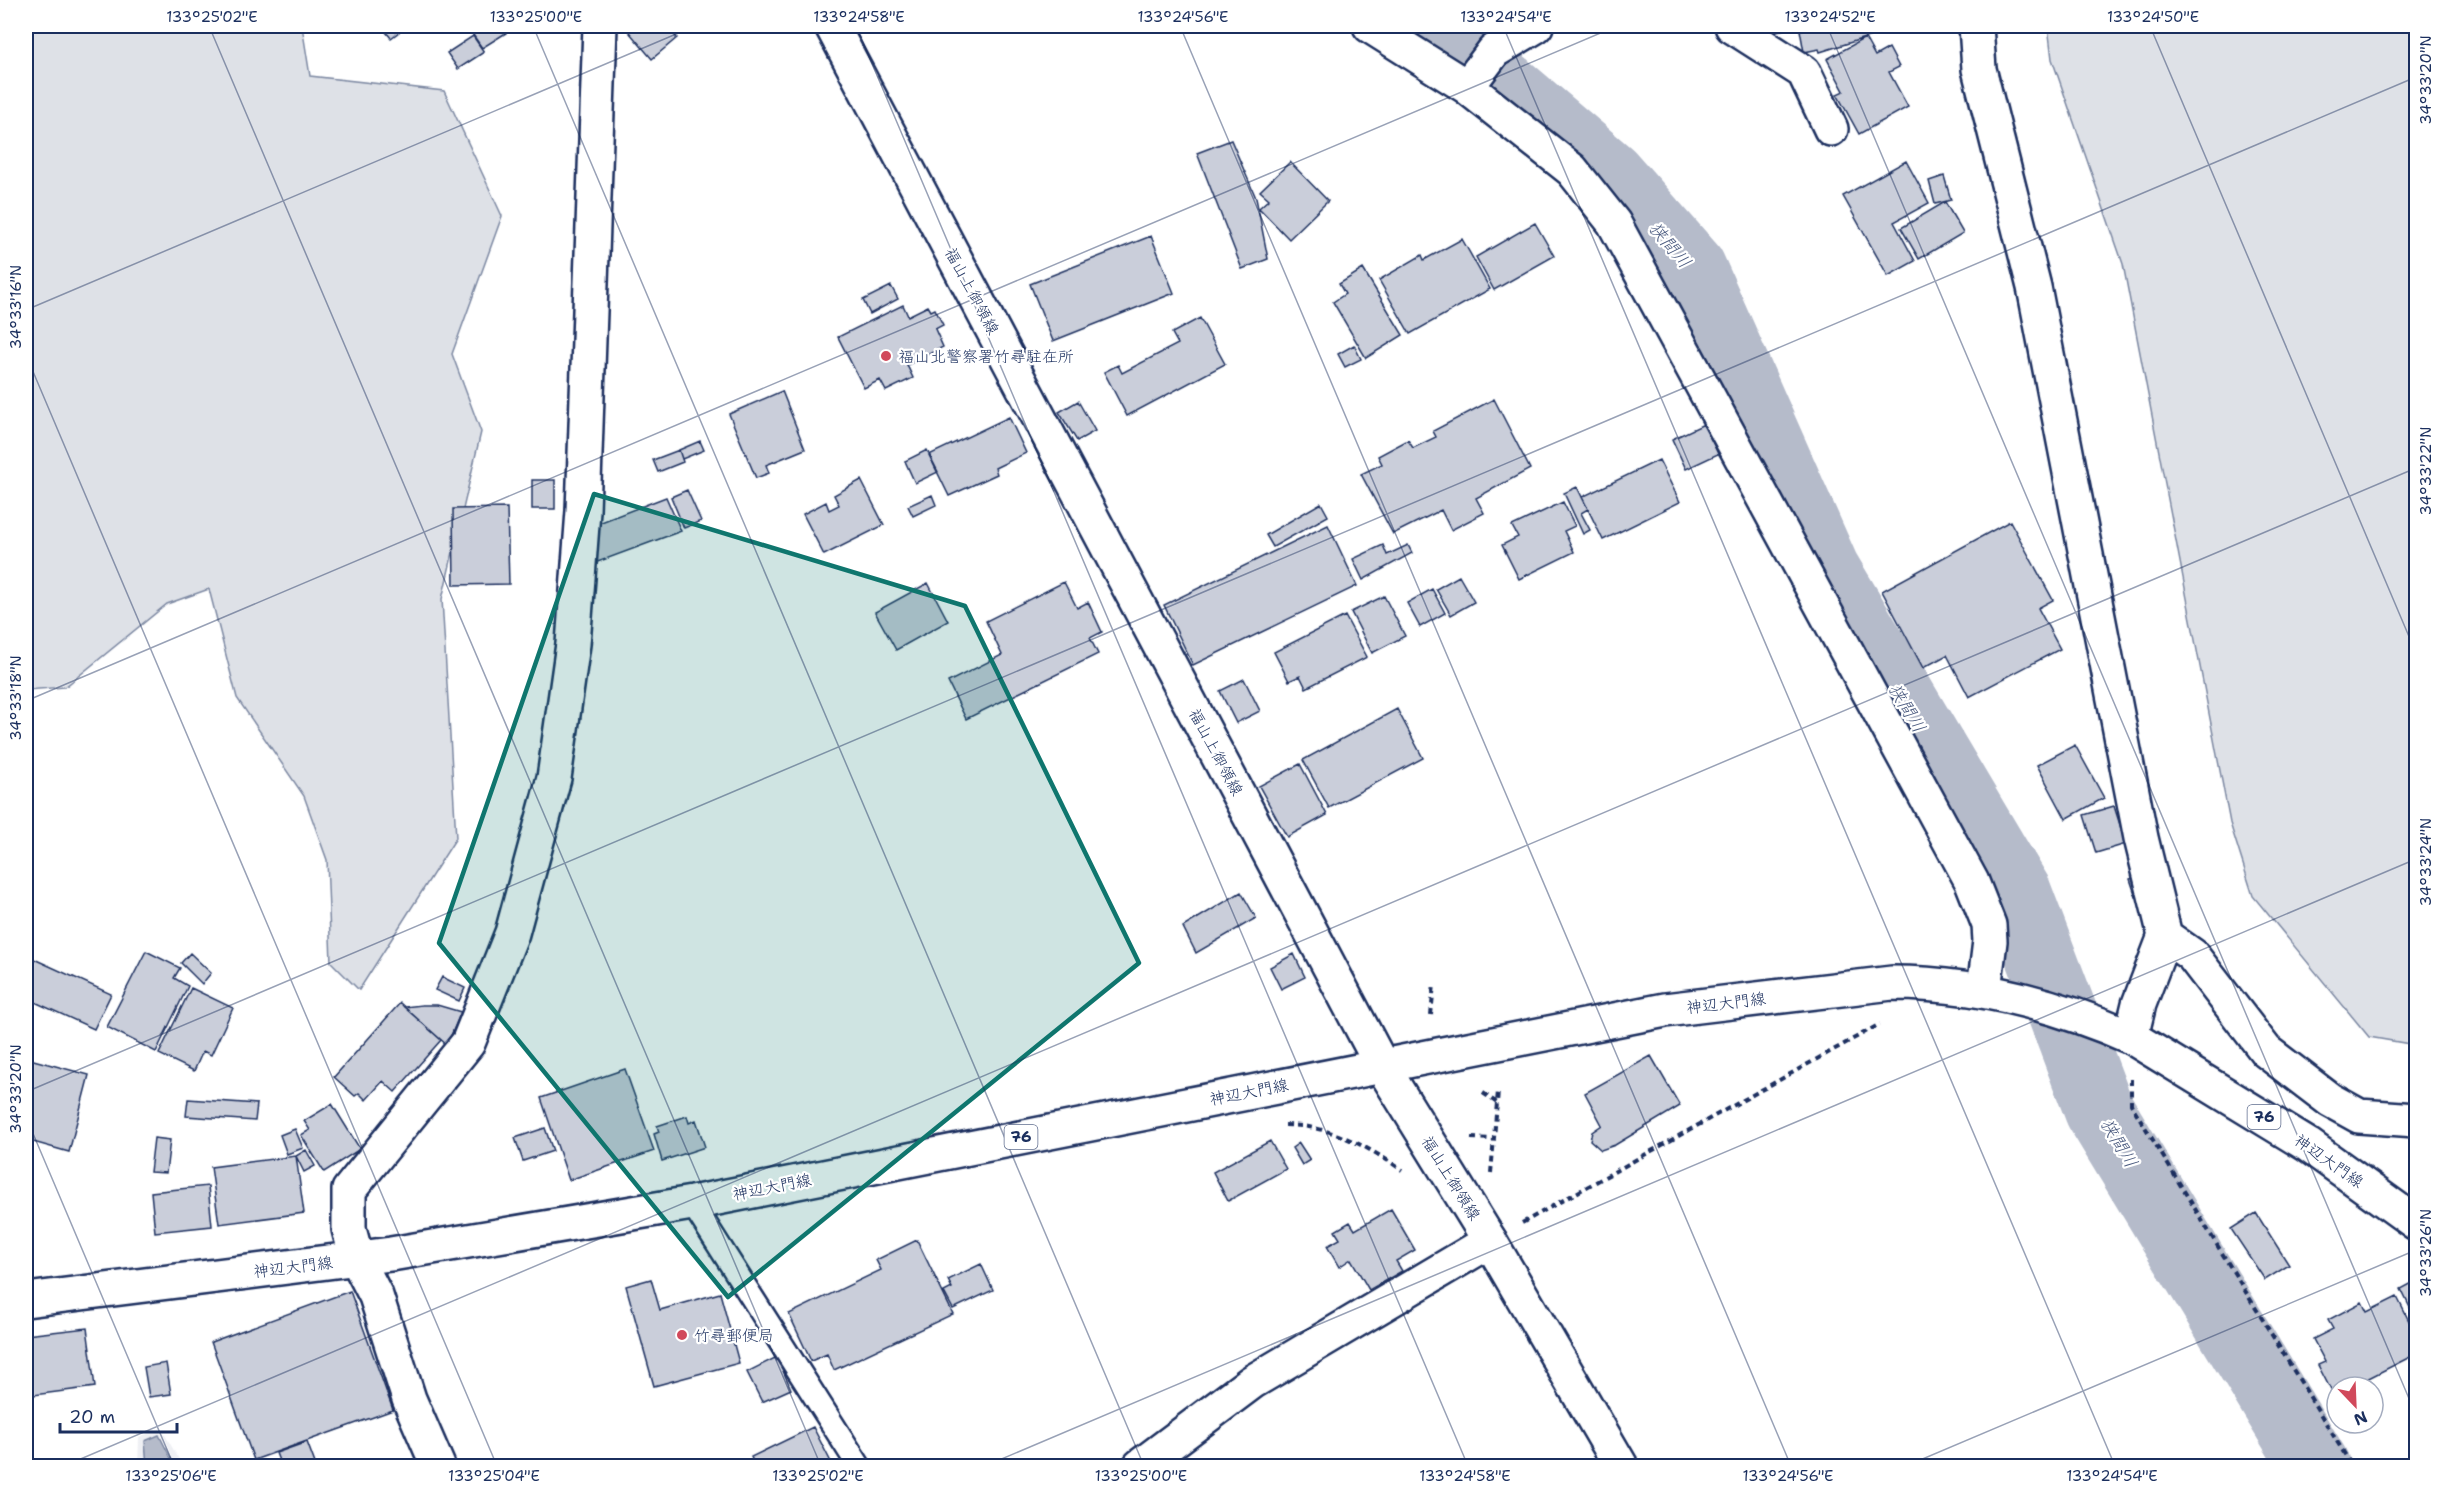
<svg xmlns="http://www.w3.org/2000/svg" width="2442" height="1492" viewBox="0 0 2442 1492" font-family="'Shantell Sans','Klee One',sans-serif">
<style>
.built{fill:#eff0f4}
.green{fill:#dee1e7;stroke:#7c88a2;stroke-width:1.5}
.water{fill:#b5bbca;stroke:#77839f;stroke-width:1.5}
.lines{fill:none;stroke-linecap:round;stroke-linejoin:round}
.river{stroke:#b5bbca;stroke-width:70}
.building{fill:#caceda;stroke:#1b2f5e;stroke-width:1.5}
.service-casing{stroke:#1b2f5e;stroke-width:27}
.minor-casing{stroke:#1b2f5e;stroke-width:38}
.secondary-casing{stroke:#1b2f5e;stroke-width:38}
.primary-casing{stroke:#1b2f5e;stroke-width:38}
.path{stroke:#1b2f5e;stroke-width:4;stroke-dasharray:6 4.5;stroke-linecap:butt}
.service{stroke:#fff;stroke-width:22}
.minor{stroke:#fff;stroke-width:33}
.secondary{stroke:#fff;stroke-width:33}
.primary{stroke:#fff;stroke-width:33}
.marked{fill:#0f766e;fill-opacity:0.2;stroke:#0f766e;stroke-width:4.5;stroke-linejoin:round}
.ticks{fill:none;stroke:#1b2f5e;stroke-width:1.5;stroke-opacity:0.45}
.poi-dot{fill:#d1495b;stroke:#fff;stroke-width:2}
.labels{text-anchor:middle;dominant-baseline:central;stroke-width:4.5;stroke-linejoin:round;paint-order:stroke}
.shield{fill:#fff;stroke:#5f6d8e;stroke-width:1.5}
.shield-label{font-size:15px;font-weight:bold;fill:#1b2f5e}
.street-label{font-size:16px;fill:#1b2f5e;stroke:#fff}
.poi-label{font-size:16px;fill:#1b2f5e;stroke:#fff;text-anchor:start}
.water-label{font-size:18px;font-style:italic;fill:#49597e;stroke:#fff}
.neatline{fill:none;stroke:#1b2f5e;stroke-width:2}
.ticks-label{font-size:15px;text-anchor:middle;fill:#1b2f5e}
</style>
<rect width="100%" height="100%" fill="#fff"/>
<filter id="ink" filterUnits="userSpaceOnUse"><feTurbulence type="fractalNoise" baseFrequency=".0167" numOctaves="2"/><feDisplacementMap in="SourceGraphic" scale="12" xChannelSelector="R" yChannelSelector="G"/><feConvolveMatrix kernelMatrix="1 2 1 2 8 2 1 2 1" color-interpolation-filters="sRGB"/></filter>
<g filter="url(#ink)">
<path class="built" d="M161,1428L183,1466H138L139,1437Z"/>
<path class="green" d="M26,26H302L310,76L444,91L502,216L452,354L481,432L442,599L456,838L359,990L331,962L327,860L304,796L237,698L209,589L167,604L65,687L26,690Z
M2048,26H2416V1045L2369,1037L2253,896L2230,823L2123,264L2052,59Z"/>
<path class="water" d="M159,1435L175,1466H147L145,1441Z"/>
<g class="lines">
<path class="river" d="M1410,26L1500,82L1609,175L1691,268L1825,570L2017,893L2099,1110L2315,1466"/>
</g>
<path class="building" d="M381,26H407L391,38Z
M467,26H517L482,48Z
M624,26H667L677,38L652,59Z
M1770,26H1798L1772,32Z
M1822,26H1855L1871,36L1820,52L1819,49L1804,52L1800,30Z
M473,36L484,52L458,69L447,53Z
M1865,38L1875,56L1889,48L1899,67L1889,72L1908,107L1859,134L1837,94L1844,91L1827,59Z
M1231,140L1256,198L1268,259L1242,269L1197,153Z
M1906,161L1929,203L1894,222L1915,261L1888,276L1843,196Z
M1290,162L1328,201L1289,239L1259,208L1269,199L1260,191Z
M1944,176L1951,200L1935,204L1929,181Z
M1945,202L1963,233L1919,259L1901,228Z
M1535,223L1554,256L1494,290L1476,257Z
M1151,236L1174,293L1053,341L1030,284Z
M1462,239L1490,289L1410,334L1379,280L1422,255L1424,260Z
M1363,269L1403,335L1366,358L1333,302L1345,294L1339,284Z
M891,286L898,299L870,314L863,300Z
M903,305L908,316L928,306L931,311L935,309L943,325L935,329L943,347L907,365L913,378L886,391L880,380L864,388L838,337Z
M1200,318L1225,364L1127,416L1104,372L1118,365L1122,373L1178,344L1172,333Z
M1354,345L1361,359L1345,367L1338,354Z
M782,391L805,449L766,465L769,473L756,478L729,414Z
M1494,399L1530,469L1476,498L1484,513L1451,530L1441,510L1393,534L1361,474L1382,464L1378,456L1408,440L1413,448L1436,437L1433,431Z
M1078,401L1095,431L1077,441L1059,412Z
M1009,417L1026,453L995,468L997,474L949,496L929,455Z
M1704,424L1718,454L1686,469L1672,439Z
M700,441L704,450L682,459L679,450Z
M679,450L683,462L658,472L653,460Z
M927,450L938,472L915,483L905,461Z
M1659,460L1680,502L1603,540L1582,497Z
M532,480H555V509H532Z
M861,480L884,525L824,555L803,514L826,502L829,510L839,505L834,495Z
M1577,487L1588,509L1581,513L1590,530L1583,534L1564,493Z
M687,490L701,521L684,528L671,497Z
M932,495L936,505L913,516L908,506Z
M666,497L681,531L595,563L596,524Z
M1563,502L1575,526L1564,531L1574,552L1519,579L1502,545L1518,537L1512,526Z
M1321,503L1328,516L1273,547L1266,535Z
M507,508L509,584L454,585L453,509Z
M2010,521L2053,600L2038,608L2060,649L1969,697L1947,655L1923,668L1882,591Z
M1328,525L1357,586L1193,665L1164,605Z
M1383,545L1387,555L1408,545L1412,553L1363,580L1353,559Z
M1459,576L1474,602L1451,615L1436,589Z
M1064,582L1077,608L1088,602L1102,632L1090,638L1098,654L966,719L948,682L1002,655L986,621Z
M928,583L948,621L896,650L875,612Z
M1432,589L1445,613L1420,627L1407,603Z
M1384,596L1405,636L1372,653L1351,612Z
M1345,616L1367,657L1306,688L1300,676L1289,681L1274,652Z
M1244,679L1260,711L1236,723L1220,691Z
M1397,709L1423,758L1329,808L1303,760Z
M2075,745L2104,798L2066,819L2037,765Z
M1300,764L1327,815L1287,837L1259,786Z
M2114,806L2126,844L2096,853L2084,815Z
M2137,877L2142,895L2136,897L2130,879Z
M1241,892L1256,918L1196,953L1183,927Z
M146,951L180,968L174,978L188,986L156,1052L107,1027Z
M190,953L211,973L202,984L181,963Z
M1294,954L1305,977L1281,989L1270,967Z
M34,959L111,994L94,1029L26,998V977Z
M442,977L465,988L459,1001L435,990Z
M191,988L233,1008L211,1055L203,1051L194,1071L159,1054Z
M400,1003L441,1040L395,1092L383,1081L366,1100L359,1093L355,1096L334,1077Z
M422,1005H437L461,1012L447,1045L404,1007Z
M1651,1056L1680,1106L1615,1145L1601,1150L1590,1140L1592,1132L1602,1125L1585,1093Z
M26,1058L89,1075L69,1152L26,1140Z
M625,1069L654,1151L569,1180L541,1098Z
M188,1099L257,1104L255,1121L186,1116Z
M332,1104L360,1149L324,1172L301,1135L310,1130L304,1121Z
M687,1116L689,1123L696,1120L705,1147L662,1161L654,1134L659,1132L657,1126Z
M545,1128L553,1151L523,1161L515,1138Z
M295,1129L303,1148L287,1154L280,1135Z
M154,1138L170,1140L166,1173L150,1172Z
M1270,1141L1286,1169L1228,1201L1213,1172Z
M1299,1143L1310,1160L1302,1165L1292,1148Z
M306,1150L315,1166L304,1172L296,1156Z
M296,1156L304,1213L219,1224L211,1167Z
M208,1186L212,1226L155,1232L151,1192Z
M1391,1209L1415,1250L1396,1261L1402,1271L1369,1290L1351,1259L1339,1267L1327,1246L1340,1239L1335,1231L1350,1222L1355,1230Z
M2256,1213L2289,1265L2265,1280L2231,1229Z
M917,1240L953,1314L834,1370L827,1354L811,1361L789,1314L881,1270L876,1260Z
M981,1264L993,1290L953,1309L944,1292L952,1288L948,1280Z
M651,1279L660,1310L720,1293L739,1363L654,1386L626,1286Z
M2416,1281V1320L2401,1289Z
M350,1291L393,1410L254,1460L211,1342Z
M2397,1297L2416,1335V1354L2351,1387H2337V1394L2334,1396L2318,1365L2325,1362L2313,1339L2333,1329L2328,1320L2362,1302L2367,1312Z
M87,1328L95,1387L26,1396V1335Z
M777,1357L791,1389L762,1402L747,1372Z
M166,1363L171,1394L149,1397L144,1367Z
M813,1427L833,1466H755L751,1457Z
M307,1442L316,1466H281L276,1453Z"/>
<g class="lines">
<defs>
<path id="service" d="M692,1203L859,1466"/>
<path id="minor" d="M1370,26L1467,87L1572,170L1614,223L1972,882L1989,925L1990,941L1984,990
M1732,26L1804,72L1831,129
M1976,26L1979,69L2034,287L2141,838L2165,936L2139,1004L2131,1037
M1467,87L1494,51L1536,26
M2165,936L2192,955L2266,1051L2330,1100L2359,1116L2416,1120
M438,1466L409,1399L376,1296L357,1259L349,1229V1190L468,1043L512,933L554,778L573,644L583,511L600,26
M1140,1466L1252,1382L1490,1241"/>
<path id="secondary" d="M832,26L1382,1066L1490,1241L1621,1466"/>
<path id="primary" d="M26,1300L391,1254L692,1203L1665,1010L1892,983C1975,983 2055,1004 2131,1037L2308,1145L2416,1223"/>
</defs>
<use href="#service" class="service-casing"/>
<use href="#minor" class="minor-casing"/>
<use href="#secondary" class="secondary-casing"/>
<use href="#primary" class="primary-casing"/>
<path class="path" d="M1431,1015L1434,984
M2131,1079V1104L2352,1466
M1483,1093L1497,1103
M1285,1125C1329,1125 1367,1146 1402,1170
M1471,1138L1494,1139
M1491,1173L1498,1091
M1522,1223L1880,1024"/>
<use href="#service" class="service"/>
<use href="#minor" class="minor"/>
<use href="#secondary" class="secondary"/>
<use href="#primary" class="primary"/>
</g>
</g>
<path class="marked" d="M594,494L965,606L1139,963L728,1297L439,943Z"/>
<path class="ticks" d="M209,26L821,1466M533,26L1144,1466M856,26L1468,1466M1180,26L1791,1466M1503,26L2115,1466M1827,26L2416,1415M2150,26L2416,653M26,310L695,26M26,355L497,1466M26,701L1617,26M26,1092L2416,77M26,1117L174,1466M64,1466L2416,468M985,1466L2416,859M1906,1466L2416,1250"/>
<g class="poi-dot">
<circle cx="886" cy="356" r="6"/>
<circle cx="682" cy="1335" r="6"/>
</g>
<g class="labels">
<g class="shield">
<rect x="2247.5" y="1105" width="33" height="24" rx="4.5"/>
<rect x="1004.5" y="1125" width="33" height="24" rx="4.5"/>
</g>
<g class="shield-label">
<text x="2264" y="1117">76</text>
<text x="1021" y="1137">76</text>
</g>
<g class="street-label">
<text transform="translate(972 291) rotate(62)">福山上御領線</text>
<text transform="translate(1216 752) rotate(62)">福山上御領線</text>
<text transform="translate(1726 1003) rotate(-7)">神辺大門線</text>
<text transform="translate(1249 1092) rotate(-11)">神辺大門線</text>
<text transform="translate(2329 1161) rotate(35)">神辺大門線</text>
<text transform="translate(1451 1178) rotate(58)">福山上御領線</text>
<text transform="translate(772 1187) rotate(-11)">神辺大門線</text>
<text transform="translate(293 1267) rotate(-7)">神辺大門線</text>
</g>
<g class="poi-label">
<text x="898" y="356">福山北警察署竹尋駐在所</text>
<text x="694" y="1335">竹尋郵便局</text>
</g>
<g class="water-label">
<text transform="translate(1670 245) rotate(50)">狭間川</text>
<text transform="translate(1907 708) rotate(59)">狭間川</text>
<text transform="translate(2119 1143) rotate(59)">狭間川</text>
</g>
</g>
<rect width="2442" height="1492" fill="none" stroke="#fff" stroke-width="66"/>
<g transform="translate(2355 1405) rotate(157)"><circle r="28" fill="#ffffff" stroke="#a4acbf" stroke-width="1.5"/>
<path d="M0-4.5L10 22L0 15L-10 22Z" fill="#d1495b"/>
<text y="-9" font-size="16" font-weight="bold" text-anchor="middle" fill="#1b2f5e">N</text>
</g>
<path d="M60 1423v9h117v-9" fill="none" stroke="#1b2f5e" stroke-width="3"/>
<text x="69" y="1423" font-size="18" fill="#1b2f5e" stroke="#ffffff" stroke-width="4.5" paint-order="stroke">20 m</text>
<rect x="33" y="33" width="2376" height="1426" class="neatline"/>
<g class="ticks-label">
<text x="212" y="22">133°25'02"E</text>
<text x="536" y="22">133°25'00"E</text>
<text x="859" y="22">133°24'58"E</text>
<text x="1183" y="22">133°24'56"E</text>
<text x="1506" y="22">133°24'54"E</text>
<text x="1830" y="22">133°24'52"E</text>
<text x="2153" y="22">133°24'50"E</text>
<text transform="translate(2426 80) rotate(-90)" y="5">34°33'20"N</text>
<text transform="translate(16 307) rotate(-90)" y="5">34°33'16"N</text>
<text transform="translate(2426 471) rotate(-90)" y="5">34°33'22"N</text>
<text transform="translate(16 698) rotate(-90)" y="5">34°33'18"N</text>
<text transform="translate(2426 862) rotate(-90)" y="5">34°33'24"N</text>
<text transform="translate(16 1089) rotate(-90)" y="5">34°33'20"N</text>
<text transform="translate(2426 1253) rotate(-90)" y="5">34°33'26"N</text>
<text x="171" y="1481">133°25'06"E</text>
<text x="494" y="1481">133°25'04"E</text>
<text x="818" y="1481">133°25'02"E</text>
<text x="1141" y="1481">133°25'00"E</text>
<text x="1465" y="1481">133°24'58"E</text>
<text x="1788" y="1481">133°24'56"E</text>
<text x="2112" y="1481">133°24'54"E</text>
</g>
</svg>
